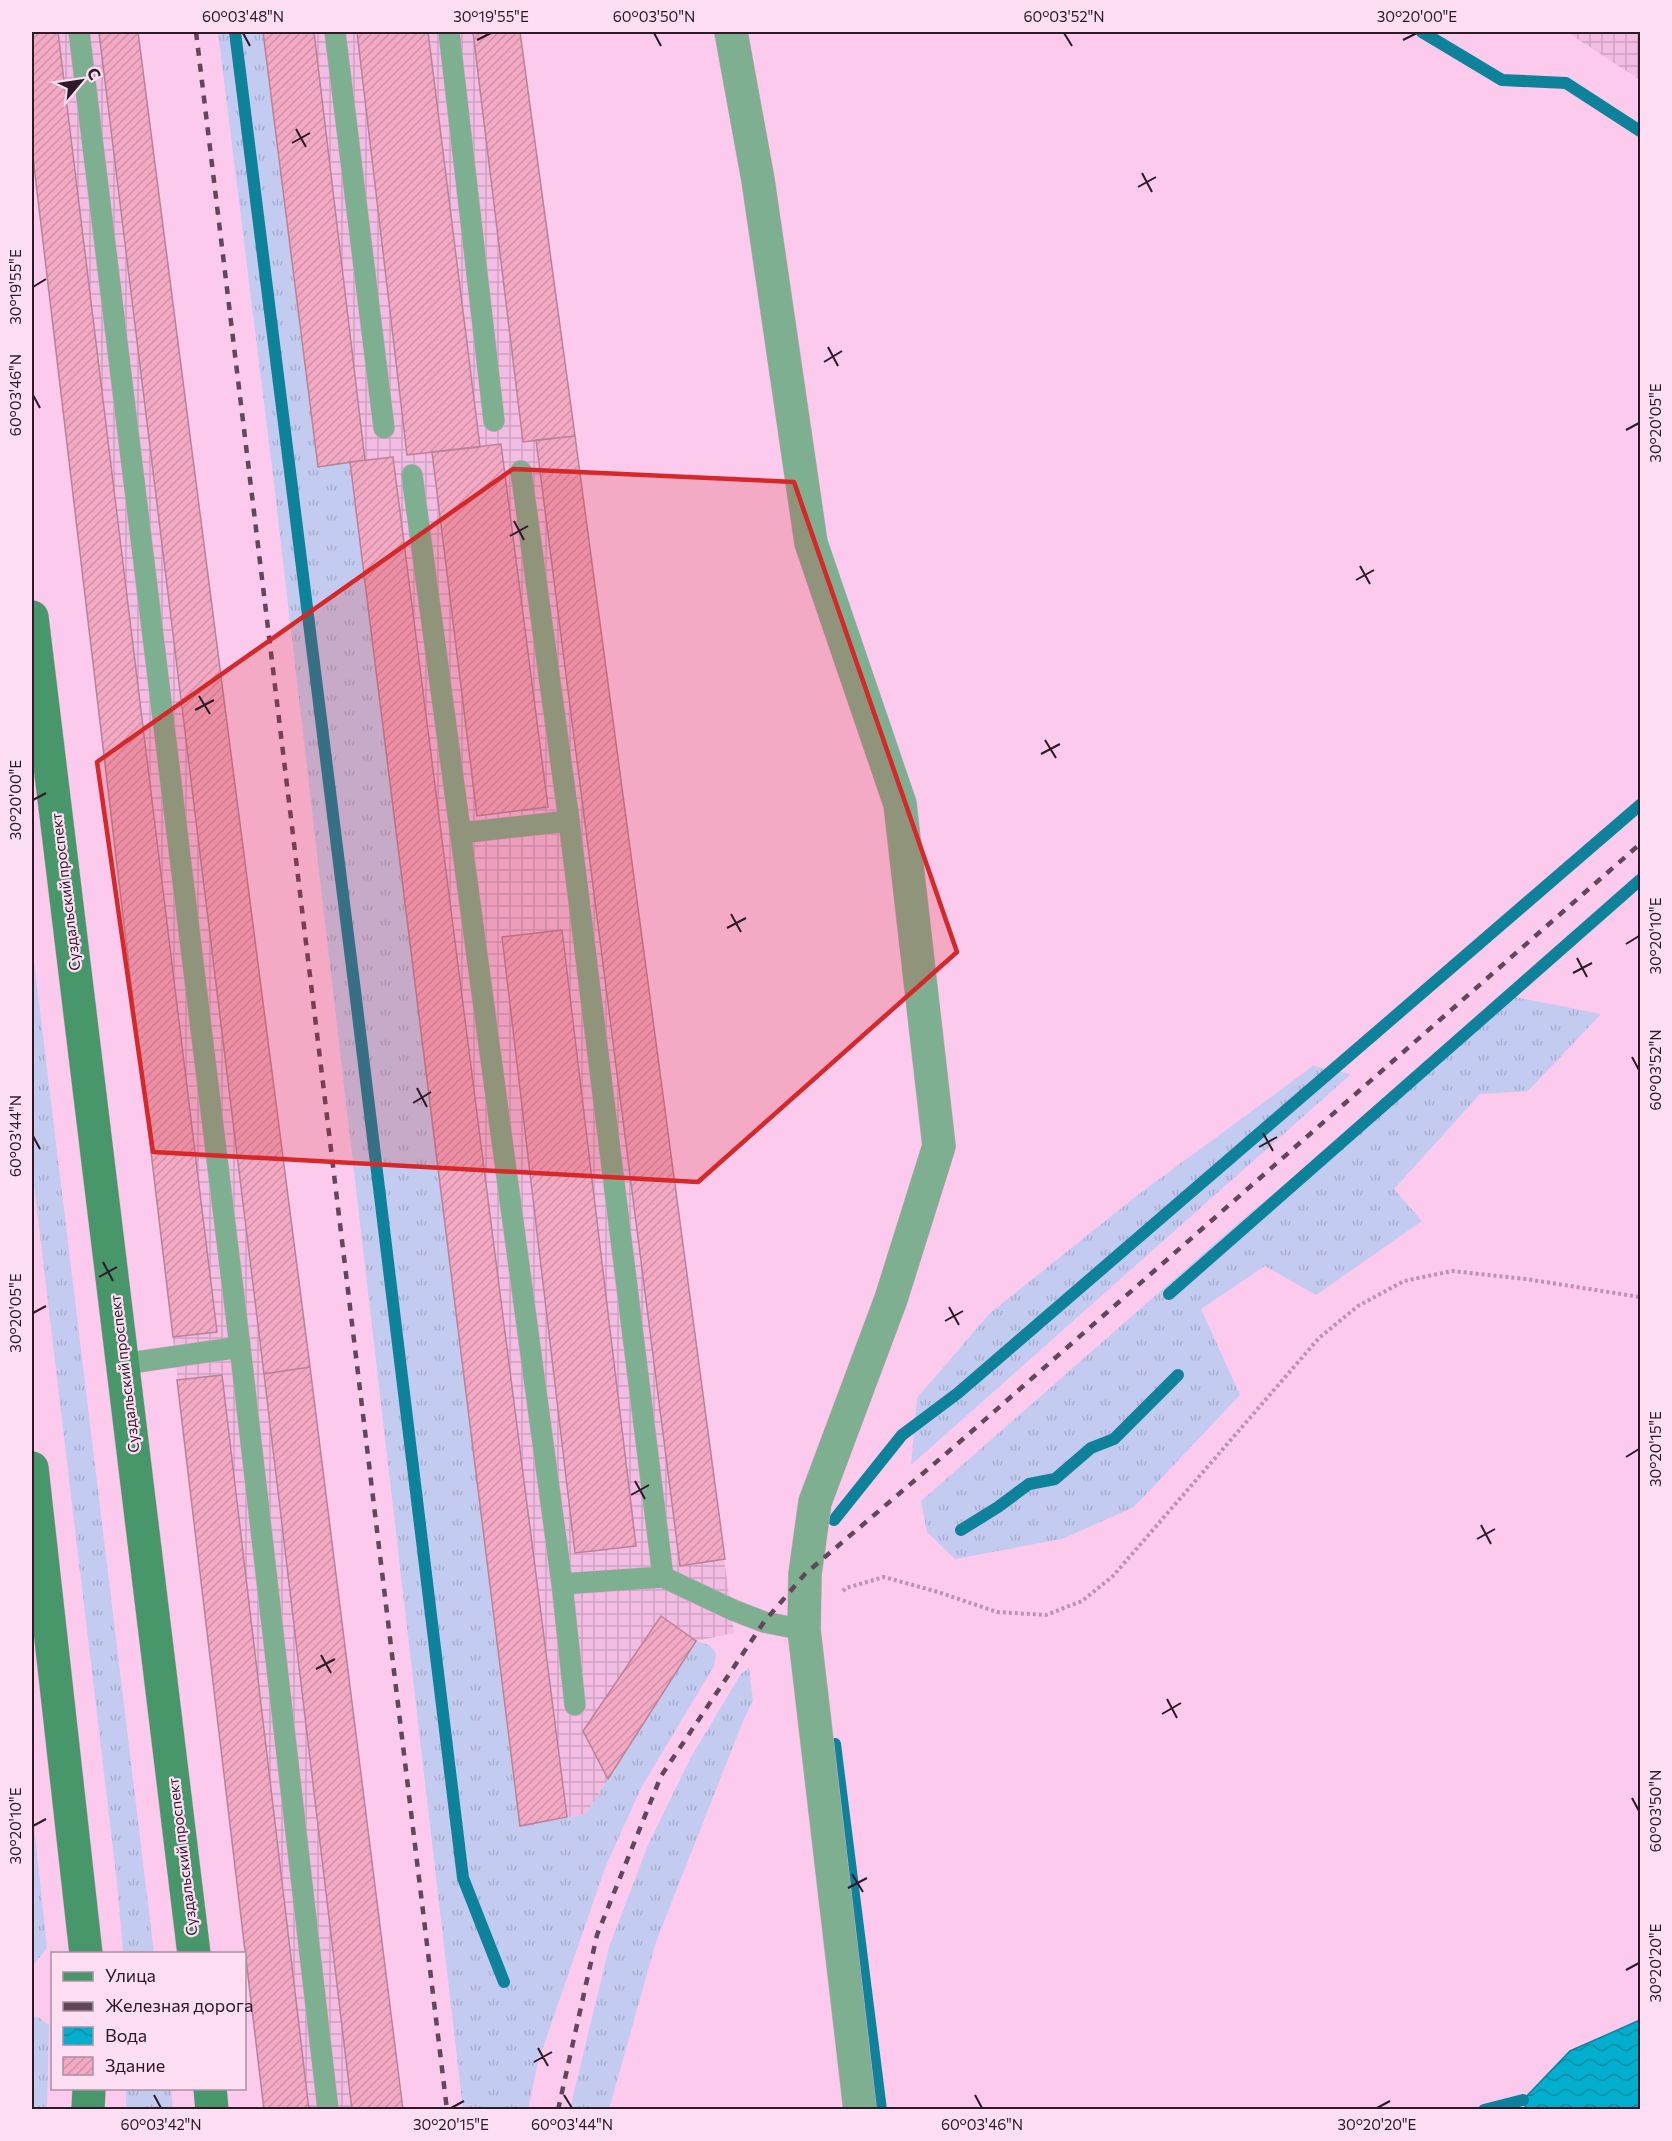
<svg xmlns="http://www.w3.org/2000/svg" width="1672" height="2141" viewBox="0 0 1672 2141" font-family="Commissioner,sans-serif">
<style>
.industrial{fill:url(#industrial-grid)}
.grass{fill:url(#grass-tufts)}
.water{fill:url(#water-waves);stroke:#0f829b;stroke-width:1.5}
.lines{fill:none;stroke-linecap:round;stroke-linejoin:round}
.stream{stroke:#0f829b;stroke-width:12}
.building{fill:url(#building-hatch);stroke:#b98295;stroke-width:1.5}
.service-casing{stroke:#d7aac9;stroke-width:22}
.minor-casing{stroke:#d7aac9;stroke-width:34}
.secondary-casing{stroke:#d7aac9;stroke-width:34}
.path{stroke:#bb93af;stroke-width:4;stroke-dasharray:3 3;stroke-linecap:butt}
.service{stroke:#7daf90;stroke-width:21}
.minor{stroke:#7daf90;stroke-width:33}
.secondary{stroke:#47976b;stroke-width:33}
.rail{stroke:#614759;stroke-width:4.5;stroke-dasharray:8 8;stroke-linecap:butt}
.marked{fill:#d62828;fill-opacity:0.2;stroke:#d62828;stroke-width:4.5;stroke-linejoin:round}
.ticks{fill:none;stroke:#2c1a27;stroke-width:2}
.labels{text-anchor:middle;dominant-baseline:central;stroke-width:4.5;stroke-linejoin:round;paint-order:stroke}
.street-label{font-size:15px;fill:#2c1a27;stroke:#fddef3}
.neatline{fill:none;stroke:#2c1a27;stroke-width:2}
.ticks-label{font-size:15px;text-anchor:middle;fill:#2c1a27}
</style>
<defs>
<pattern id="industrial-grid" width="8" height="8" patternUnits="userSpaceOnUse" patternTransform="scale(1.5)"><rect width="8" height="8" fill="#f3bce3"/><path d="M0 4h8M4 0v8" fill="none" stroke="#d0a1c3"/></pattern>
<pattern id="grass-tufts" width="24" height="20" patternUnits="userSpaceOnUse" patternTransform="scale(1.5)"><rect width="24" height="20" fill="#c4cbf0"/><path d="M3 7l-1-3M5 7V3M7 7l1-3M15 17l-1-3M17 17v-4M19 17l1-3" fill="none" stroke="#a9aece"/></pattern>
<pattern id="water-waves" width="16" height="10" patternUnits="userSpaceOnUse" patternTransform="scale(1.5)"><rect width="16" height="10" fill="#02aecd"/><path d="M0 5q4-4 8 0t8 0" fill="none" stroke="#048da6"/></pattern>
<pattern id="building-hatch" width="6" height="6" patternUnits="userSpaceOnUse" patternTransform="scale(1.5)"><rect width="6" height="6" fill="#f3a9c3"/><path d="M-1 1l2-2M0 6l6-6M5 7l2-2" fill="none" stroke="#d091a8"/></pattern>
</defs>
<rect width="100%" height="100%" fill="#fccaed"/>
<path class="industrial" d="M32,32H138L310,1367L403,2109H264L32,149Z
M263,32H520L734,1633L696,1641L586,1814L520,1826L350,462L318,467Z
M1567,32H1640V80Z"/>
<path class="grass" d="M218,32H263L318,466L350,462L520,1826L586,1814L696,1641L709,1645L716,1653L714,1666L641,1788L605,1868L538,2062L528,2109H463L273,475Z
M32,945L154,1953H123L117,1882L32,1168Z
M1510,996L1601,1014L1528,1091L1480,1094L1394,1189L1422,1221L1316,1295L1265,1266L1201,1309L1240,1395L1134,1507L1062,1539L955,1559L927,1532L921,1501L1237,1224Z
M1313,1066L1351,1074L911,1465L917,1398L990,1313L1139,1194Z
M749,1668L753,1701L743,1721L656,1942L609,2109H570L609,1947L648,1845L691,1757L741,1674Z
M32,1807L47,1948L32,1967Z
M32,2017H38L49,2025L47,2109H32Z
M126,2089H171L173,2109H126Z"/>
<path class="water" d="M1640,2020V2109H1526L1523,2100L1570,2051Z"/>
<g class="lines">
<path class="stream" d="M235,32L356,999L463,1878L504,1982
M1422,32L1502,80L1566,83L1640,131
M1169,1294L1640,880
M834,1520L902,1435L958,1393L1640,805
M961,1530L998,1507L1029,1484L1055,1479L1091,1448L1114,1439L1178,1375
M835,1744L881,2110
M1484,2110L1523,2100"/>
</g>
<path class="building" d="M32,32H58L217,1332L173,1337L32,149Z
M99,32H138L310,1367L264,1374Z
M263,32H314L365,460L318,467Z
M357,32H428L480,447L407,455Z
M473,32H520L575,436L523,442Z
M575,436L725,1559L680,1566L536,440Z
M501,444L548,807L477,816L432,452Z
M393,457L567,1817L520,1826L350,462Z
M562,930L636,1546L575,1553L502,937Z
M310,1367L403,2110H352L264,1374Z
M222,1375L309,2110H264L177,1380Z
M661,1616L696,1641L608,1779L583,1731Z"/>
<g class="lines">
<defs>
<path id="service" d="M79,32L240,1347L328,2110
M335,32L384,428
M449,32L494,421
M521,471L569,821L663,1577
M412,475L562,1584L575,1705
M460,833L569,821
M123,1364L240,1347
M562,1584L663,1577L733,1610L764,1622L804,1630"/>
<path id="minor" d="M731,32L758,180L811,543L900,804L939,1146L891,1299L815,1502L805,1574L804,1630L860,2110"/>
<path id="secondary" d="M32,617L194,1954
M32,1468L86,1954
M210,2088L212,2110
M88,2110L89,2088"/>
</defs>
<use href="#service" class="service-casing"/>
<use href="#minor" class="minor-casing"/>
<use href="#secondary" class="secondary-casing"/>
<path class="path" d="M843,1591L846,1588L884,1577L938,1592L997,1612L1046,1615L1082,1601L1113,1576L1319,1338L1358,1306L1404,1281L1452,1271L1526,1279L1640,1297"/>
<use href="#service" class="service"/>
<use href="#minor" class="minor"/>
<use href="#secondary" class="secondary"/>
<path class="rail" d="M196,32L447,2110
M558,2110L597,1935L661,1776L764,1622L805,1574L955,1446L1640,844"/>
</g>
<path class="marked" d="M513,469L794,482L957,952L698,1182L153,1152L97,762Z"/>
<path class="ticks" d="M243,33L250,46M654,33L661,46M1064,33L1072,46M477,40L491,33M1403,40L1417,33M296,129L306,147M292,143L310,133M1142,173L1152,192M1138,187L1156,177M33,287L46,279M828,347L838,366M824,362L842,351M33,395L40,408M1626,430L1639,423M514,521L524,540M510,536L528,526M1360,566L1370,584M1356,580L1374,570M199,696L210,714M195,710L214,700M1045,740L1056,758M1041,754L1060,744M33,800L46,793M731,914L741,932M727,928L746,918M1626,944L1639,936M1577,958L1587,977M1573,973L1592,963M1632,1057L1639,1070M417,1088L427,1107M413,1103L431,1092M1263,1133L1273,1151M33,1136L40,1149M1259,1147L1277,1137M103,1262L113,1281M99,1277L117,1267M949,1307L959,1325M33,1313L46,1306M945,1321L963,1311M1626,1457L1639,1449M635,1481L645,1499M631,1495L649,1485M1481,1525L1491,1544M1477,1539L1495,1529M321,1655L331,1673M316,1669L335,1659M1167,1699L1177,1718M1162,1714L1181,1703M1632,1798L1639,1811M33,1826L46,1819M852,1874L863,1892M848,1888L867,1878M1626,1970L1639,1963M538,2048L548,2066M534,2062L552,2052M154,2095L161,2108M564,2095L572,2108M975,2095L982,2108M451,2108L464,2101M1377,2108L1390,2101"/>
<g class="labels">
<g class="street-label">
<text transform="translate(65 892) rotate(-97)">Суздальский проспект</text>
<text transform="translate(124 1374) rotate(-97)">Суздальский проспект</text>
<text transform="translate(182 1857) rotate(-97)">Суздальский проспект</text>
</g>
</g>
<rect width="1672" height="2141" fill="none" stroke="#fddef3" stroke-width="66"/>
<rect x="51" y="1952" width="195" height="138" fill="#fddef3" stroke="#a990a1" stroke-width="1.5"/>
<rect x="63" y="1972" width="30" height="9" fill="#47976b" stroke="#a990a1" stroke-width="1.5"/>
<text x="105" y="1982" font-size="18" fill="#2c1a27">Улица</text>
<rect x="63" y="2002" width="30" height="9" fill="#614759" stroke="#a990a1" stroke-width="1.5"/>
<text x="105" y="2012" font-size="18" fill="#2c1a27">Железная дорога</text>
<rect x="63" y="2027" width="30" height="18" fill="url(#water-waves)" stroke="#a990a1" stroke-width="1.5"/>
<text x="105" y="2042" font-size="18" fill="#2c1a27">Вода</text>
<rect x="63" y="2057" width="30" height="18" fill="url(#building-hatch)" stroke="#a990a1" stroke-width="1.5"/>
<text x="105" y="2072" font-size="18" fill="#2c1a27">Здание</text>
<g transform="translate(81 81) rotate(61)" stroke="#fddef3" stroke-width="4.5" paint-order="stroke">
<path d="M0-4.5L10 22L0 15L-10 22Z" fill="#2c1a27"/>
<text y="-9" font-size="16" font-weight="bold" text-anchor="middle" fill="#2c1a27">С</text>
</g>
<rect x="33" y="33" width="1606" height="2075" class="neatline"/>
<g class="ticks-label">
<text x="243" y="22">60°03'48"N</text>
<text x="491" y="22">30°19'55"E</text>
<text x="654" y="22">60°03'50"N</text>
<text x="1064" y="22">60°03'52"N</text>
<text x="1417" y="22">30°20'00"E</text>
<text transform="translate(16 287) rotate(-90)" y="5">30°19'55"E</text>
<text transform="translate(16 395) rotate(-90)" y="5">60°03'46"N</text>
<text transform="translate(1656 423) rotate(-90)" y="5">30°20'05"E</text>
<text transform="translate(16 800) rotate(-90)" y="5">30°20'00"E</text>
<text transform="translate(1656 936) rotate(-90)" y="5">30°20'10"E</text>
<text transform="translate(1656 1070) rotate(-90)" y="5">60°03'52"N</text>
<text transform="translate(16 1136) rotate(-90)" y="5">60°03'44"N</text>
<text transform="translate(16 1313) rotate(-90)" y="5">30°20'05"E</text>
<text transform="translate(1656 1449) rotate(-90)" y="5">30°20'15"E</text>
<text transform="translate(1656 1811) rotate(-90)" y="5">60°03'50"N</text>
<text transform="translate(16 1826) rotate(-90)" y="5">30°20'10"E</text>
<text transform="translate(1656 1963) rotate(-90)" y="5">30°20'20"E</text>
<text x="161" y="2130">60°03'42"N</text>
<text x="451" y="2130">30°20'15"E</text>
<text x="572" y="2130">60°03'44"N</text>
<text x="982" y="2130">60°03'46"N</text>
<text x="1377" y="2130">30°20'20"E</text>
</g>
</svg>
